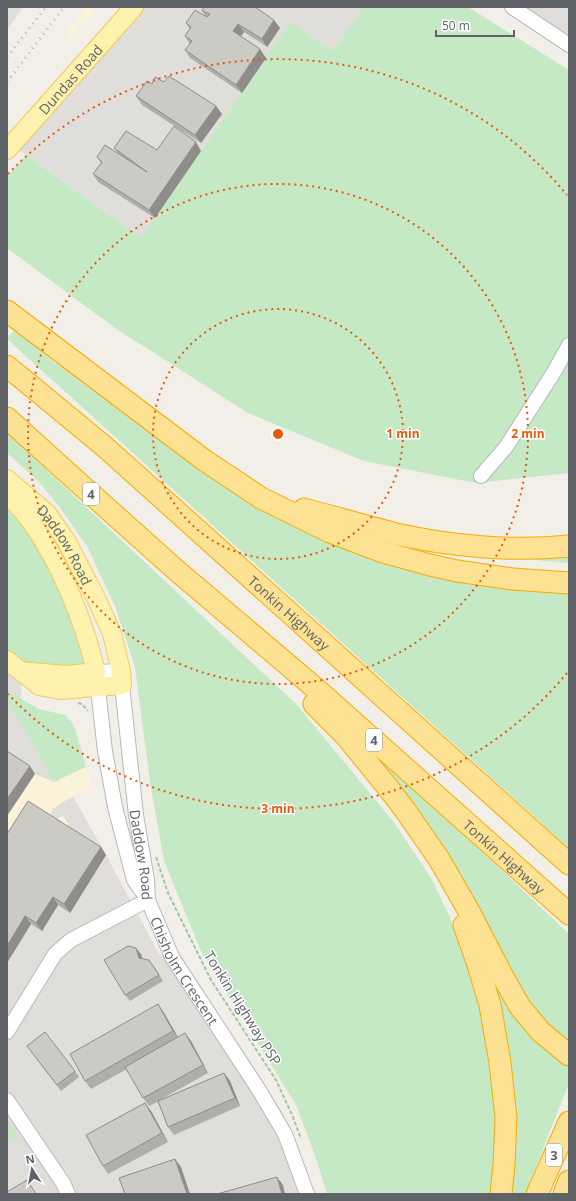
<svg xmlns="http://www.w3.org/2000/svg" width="576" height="1201" viewBox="0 0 576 1201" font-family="'Open Sans',sans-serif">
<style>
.industrial{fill:#e0deda}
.green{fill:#c5e8c5}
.sand{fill:#fbf3d9}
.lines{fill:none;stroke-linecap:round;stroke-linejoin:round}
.minor-casing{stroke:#b5b8bc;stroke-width:16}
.major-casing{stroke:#f2c960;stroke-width:20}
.highway-casing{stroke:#f9ab00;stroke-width:23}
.path{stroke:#9cc7a9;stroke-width:2;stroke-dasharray:4 2;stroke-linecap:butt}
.minor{stroke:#fff;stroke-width:14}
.major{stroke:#fff2af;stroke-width:18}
.highway{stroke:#fde293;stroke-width:21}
.rail{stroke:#b6b7b8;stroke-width:3;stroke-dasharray:1 5;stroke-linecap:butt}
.wall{fill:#afaea9}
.shaded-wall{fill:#8f8d8a}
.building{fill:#cccac5;stroke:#8f8d8a}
.ring{fill:none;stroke:#e8590c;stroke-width:2;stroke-dasharray:2 4}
.labels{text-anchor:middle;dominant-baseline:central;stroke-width:3;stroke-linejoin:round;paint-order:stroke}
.shield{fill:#fff;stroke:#8f9295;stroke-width:1}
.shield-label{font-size:13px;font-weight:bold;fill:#5f6368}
.street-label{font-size:14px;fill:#5f6368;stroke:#fff}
.centre{fill:#e8590c;stroke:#fff;stroke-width:2}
.ring-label{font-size:12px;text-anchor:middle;font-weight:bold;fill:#e8590c;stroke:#fff;stroke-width:3;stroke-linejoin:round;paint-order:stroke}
</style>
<rect width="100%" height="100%" fill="#f1efe8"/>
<path class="industrial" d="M7,7H23L7,30Z
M132,7H363L333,51L290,22L141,238L11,144Z
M512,7H569V45Z
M7,648L20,663L22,705L106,855L160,956L176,954L283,1113L311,1194H7Z"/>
<path class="green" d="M363,7H468L569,70V473L476,483L364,461L248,413L115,328L7,248V177L26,155L141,238L290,22L333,51Z
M15,330L55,363L79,378L208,471L429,573L483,586L569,592V848L7,339V338Z
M7,433L296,704L393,821L431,878L462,943L482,1011L497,1105L494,1170L490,1194H327L316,1158L296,1105L201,951L164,861L150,782L135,667L115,606L87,546L58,505L38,481L7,453Z
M7,493L29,519L96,672L7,660Z
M569,546V563L536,560L497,555Z
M7,691L39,709L65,715L71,721L76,731L86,767L54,782L7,700Z
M351,728L569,934V1041L563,1039L532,1009Z
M492,977L569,1063V1083L525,1194H511Z
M7,1119L18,1137L7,1143Z"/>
<path class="sand" d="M87,7H96L90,18L77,28L73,37L70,38L68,36L67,31Z
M86,767L92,787L59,804L52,810L51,815L54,818H58L63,816L76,836L7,851V816L35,774L54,782Z"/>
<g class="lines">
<defs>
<g id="minor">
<path d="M512,7L569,45"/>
<path d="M481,476L506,447L554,372L569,345"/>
<path id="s1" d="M121,671L96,672L105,751L115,807L134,880L148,900L172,957L259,1090L285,1134L307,1194"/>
<path id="s2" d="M122,685L136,815L147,880L148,900"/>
<path d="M7,1032L55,954L71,940L148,900"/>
<path d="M7,1100L63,1183L68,1194"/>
</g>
<g id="major">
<path id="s3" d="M7,150L134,7"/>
<path id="s4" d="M7,479L47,513L67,542L97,600L112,634L121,671L122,685L60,690L39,686L7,660"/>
<path d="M7,493C14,502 22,510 29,519C60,561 84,621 96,672L66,675L21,671"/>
</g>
<g id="highway">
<path d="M7,311L204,460L261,498L330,532L383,552L430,565L457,571L513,579L569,583"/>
<path id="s5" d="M7,366L105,447L569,864"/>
<path id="s6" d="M7,418L61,467L176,570L321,693L569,914"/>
<path d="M304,509C334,517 365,526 396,534C450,546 513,552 569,546"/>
<path d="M314,704L345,735L389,789L405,810L439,859L471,915L503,977L520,1007L541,1032L569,1055"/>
<path d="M464,925L477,962L490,1005L500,1063L506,1118L504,1165L501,1194"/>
<path d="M537,1194L569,1122"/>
<path d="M564,1194L569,1181"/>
</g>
</defs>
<use href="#minor" class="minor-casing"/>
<use href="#major" class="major-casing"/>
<use href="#highway" class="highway-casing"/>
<path class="path" d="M78,703L82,704L88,711
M156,857L168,893L211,980L276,1080L293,1117L301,1139"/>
<use href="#minor" class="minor"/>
<use href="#major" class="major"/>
<use href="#highway" class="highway"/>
<path class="rail" d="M7,57L46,7
M7,82L64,7"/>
</g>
<path class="wall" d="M202,11L280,28L267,47L244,32L241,36L266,58L242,93L190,58L185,50L190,44L185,36L190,29L186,23L206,17Z
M164,82L216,106L222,114L201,143L142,105L136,96L152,84Z
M114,148L157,150L201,151L155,218L98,182L93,174L101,163L97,157L118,153Z
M7,834L101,847L106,855L70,913L58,905L42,931L31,924L7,963Z
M141,954L142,959L154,966L163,981L130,1001L125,995Z
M158,1004L164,1013L178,1037L191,1041L208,1073L158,1101L224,1073L230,1081L240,1106L174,1135L168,1127L158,1102L149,1106L143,1098L127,1069L91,1089L85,1081Z
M27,1046L75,1071L79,1077L61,1091Z
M151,1111L168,1142L108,1174L103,1166Z"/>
<path class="shaded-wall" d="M274,20L280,28L267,47L262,39Z
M238,24L244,32L239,39L233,31Z
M260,49L266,58L242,93L236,85Z
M216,106L222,114L201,143L195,135Z
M196,142L201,151L155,218L149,210Z
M30,766L35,774L7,816V799Z
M101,847L106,855L70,913L64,904Z
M53,897L58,905L42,931L36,923Z
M25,916L31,924L7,963V946Z
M136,948L141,954L144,964L139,958Z
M158,1004L164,1013L179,1039L173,1031Z
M185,1033L191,1041L208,1073L203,1065Z
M224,1073L230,1081L240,1106L235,1098Z
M145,1103L151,1111L168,1142L162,1133Z
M175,1159L181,1167L190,1194H187Z
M277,1177L283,1185L285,1194H282Z"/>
<path class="building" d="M204,7H255L274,20L262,39L238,24L233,31L260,49L236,85L185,50L192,41L185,36L191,27L186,23L195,10L207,17L210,14L202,11Z
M169,76L216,106L195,135L136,96L147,81L152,84L155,77L164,82Z
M174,126L196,142L149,210L93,174L102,162L97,157L105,145L147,172L114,148L126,131L157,150Z
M7,751L30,766L7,799Z
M28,801L101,847L64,904L53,897L36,923L25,916L7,946V834Z
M128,946L136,948L139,958L149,960L159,975L125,995L104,960Z
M158,1004L173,1031L85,1081L70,1054Z
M45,1032L75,1071L57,1085L27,1046Z
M185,1033L203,1065L143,1098L125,1067Z
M224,1073L235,1098L168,1127L158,1101Z
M145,1103L162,1133L103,1166L86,1135Z
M175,1159L187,1194H125L119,1178Z
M277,1177L282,1194H217Z
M27,1180L36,1194H7V1192Z"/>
<g class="ring">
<circle cx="278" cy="434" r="125"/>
<circle cx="278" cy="434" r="250"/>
<path d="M567 673A375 375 0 0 1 8 694M8 174A375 375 0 0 1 567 195"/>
</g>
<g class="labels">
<g class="shield">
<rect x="83" y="483" width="16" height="22" rx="3"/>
<rect x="366" y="729" width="16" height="22" rx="3"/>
<rect x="546" y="1144" width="16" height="22" rx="3"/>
</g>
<g class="shield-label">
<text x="91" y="494">4</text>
<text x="374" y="740">4</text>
<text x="554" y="1155">3</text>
</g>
<g class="street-label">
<text stroke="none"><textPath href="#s3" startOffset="95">Dundas Road</textPath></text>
<text stroke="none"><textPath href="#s4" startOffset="89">Daddow Road</textPath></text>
<text stroke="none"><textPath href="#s5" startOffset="375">Tonkin Highway</textPath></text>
<text stroke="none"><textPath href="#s2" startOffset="171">Daddow Road</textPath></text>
<text stroke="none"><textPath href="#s6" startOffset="663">Tonkin Highway</textPath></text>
<text stroke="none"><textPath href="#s1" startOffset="341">Chisholm Crescent</textPath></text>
<text transform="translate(243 1008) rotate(58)">Tonkin Highway PSP</text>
</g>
</g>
<circle cx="278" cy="434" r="6" class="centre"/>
<g class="ring-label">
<text x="403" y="438">1 min</text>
<text x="528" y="438">2 min</text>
<text x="278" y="813">3 min</text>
</g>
<rect width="576" height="1201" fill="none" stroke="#5f6368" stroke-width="16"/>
<g transform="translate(32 1169) rotate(349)" stroke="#ffffff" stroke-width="3" paint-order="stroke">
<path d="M0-3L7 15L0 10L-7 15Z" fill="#5f6368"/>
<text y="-6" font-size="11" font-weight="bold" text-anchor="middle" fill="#5f6368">N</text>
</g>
<path d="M436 30v6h78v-6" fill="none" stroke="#5f6368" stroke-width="2"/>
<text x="442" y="30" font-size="12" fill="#5f6368" stroke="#ffffff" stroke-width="3" paint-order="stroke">50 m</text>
</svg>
